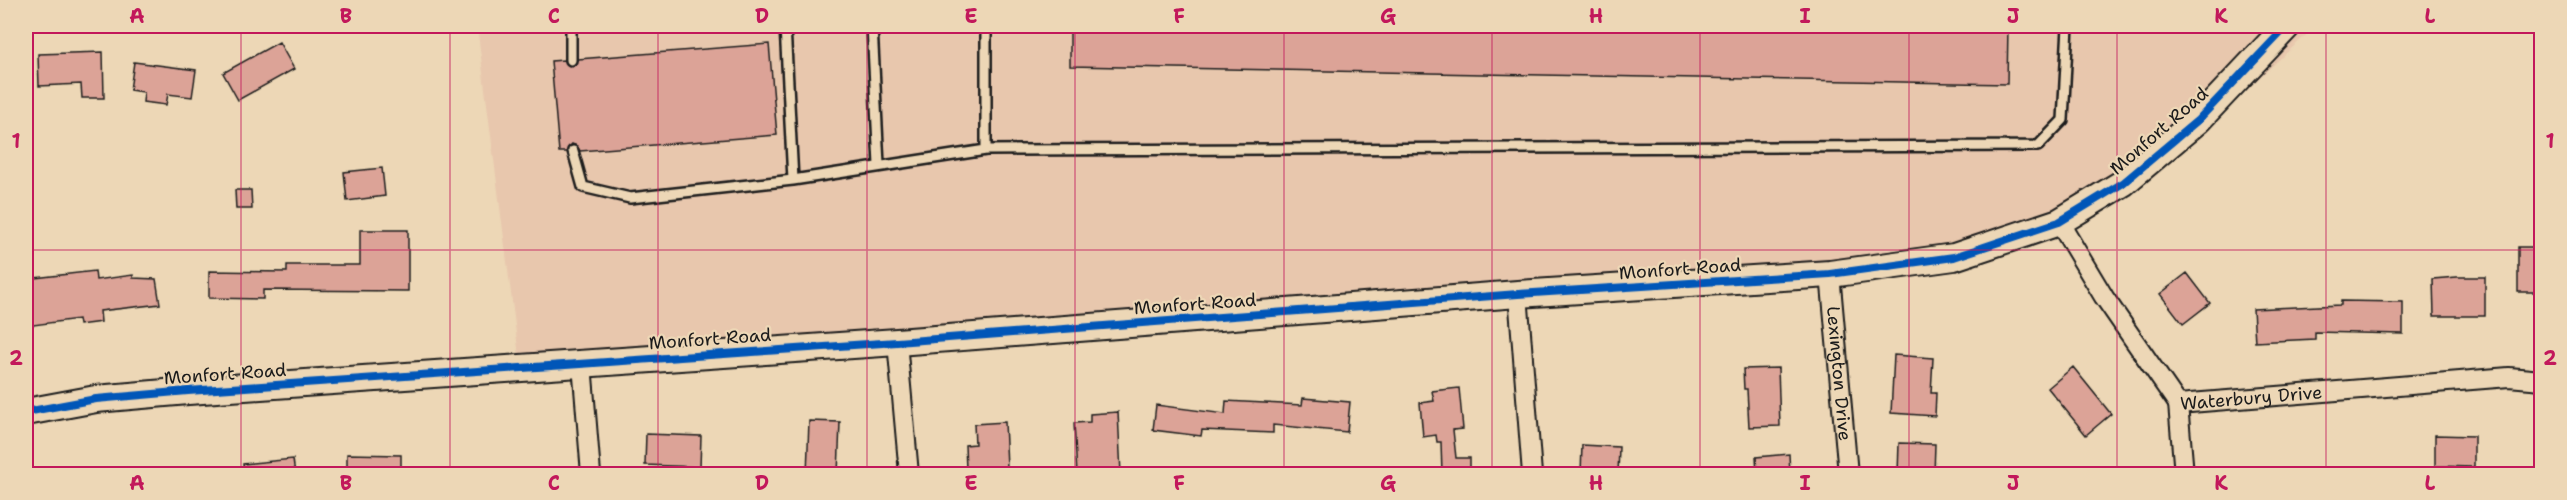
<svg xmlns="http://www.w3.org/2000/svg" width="2567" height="500" viewBox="0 0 2567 500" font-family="'Shantell Sans',sans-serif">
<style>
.built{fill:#e8c7ad}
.building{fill:#dca397;stroke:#1c1c1c;stroke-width:1.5}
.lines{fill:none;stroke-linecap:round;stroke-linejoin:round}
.lane-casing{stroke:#1c1c1c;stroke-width:14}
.street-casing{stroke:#1c1c1c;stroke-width:22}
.secondary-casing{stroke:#1c1c1c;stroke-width:30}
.lane{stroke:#edd7b6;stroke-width:9}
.street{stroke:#edd7b6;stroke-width:18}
.secondary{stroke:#edd7b6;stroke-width:26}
.cycleway-casing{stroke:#edd7b6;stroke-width:11}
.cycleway{stroke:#0057b8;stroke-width:8}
.grid{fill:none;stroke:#c2185b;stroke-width:1.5;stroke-opacity:0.55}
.labels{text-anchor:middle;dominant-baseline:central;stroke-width:4.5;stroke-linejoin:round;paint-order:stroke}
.street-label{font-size:18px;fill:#1c1c1c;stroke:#edd7b6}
.neatline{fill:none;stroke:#c2185b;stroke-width:2}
.grid-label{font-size:20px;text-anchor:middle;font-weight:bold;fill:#c2185b}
</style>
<rect width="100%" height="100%" fill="#edd7b6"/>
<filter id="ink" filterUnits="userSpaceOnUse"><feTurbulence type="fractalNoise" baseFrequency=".0167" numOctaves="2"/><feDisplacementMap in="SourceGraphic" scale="12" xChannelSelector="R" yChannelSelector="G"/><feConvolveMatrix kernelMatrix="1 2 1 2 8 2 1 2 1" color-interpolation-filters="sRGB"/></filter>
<g filter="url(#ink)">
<path class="built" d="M477,26H2316L2143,184L1941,258L522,380Z"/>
<path class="building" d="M1070,26H2008L2007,84L1070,66Z
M279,42L294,69L238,100L223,73Z
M769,44L777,135L580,151L577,146L572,144L566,152H559L551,61L564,60L572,67L578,59Z
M103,52L104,98H82L81,84L39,86L38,54Z
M134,62L196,70L192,97L168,94L166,105L143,102L144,92L130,90Z
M382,168L385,196L347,201L344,172Z
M235,190H251L252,209H236Z
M360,230H408V291L263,290V299L209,298V271L287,272V265H360Z
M2518,247H2541V292H2518Z
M95,271L96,280L133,275V278L156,279L160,304L100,311L101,322L79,325L78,319L26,326V279Z
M2187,273L2210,303L2183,324L2160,294Z
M2457,277H2485V316H2434L2433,279Z
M2341,301L2403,302V334L2315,332V339L2255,342L2253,309L2341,305Z
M1894,355L1933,358L1931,393H1936L1935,416L1891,413Z
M2073,367L2111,414L2086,435L2048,388Z
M1778,368L1780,426L1749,427L1747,389H1744L1743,369Z
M1459,388L1463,429L1453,430L1456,458H1470V474H1442L1441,442H1437L1436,435L1423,437L1420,403L1434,401L1432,391Z
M1303,398L1350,402L1347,432L1273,425V433L1202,430L1201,436L1153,430L1156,405L1225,414L1226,401L1302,405Z
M1118,412L1121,474H1077L1074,423L1090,422V414Z
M809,421L840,422L838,474H807Z
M1005,422L1007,467L966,469L965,445L975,444L974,424Z
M646,434L701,436L700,467L645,465Z
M2435,435L2474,436V467L2435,466Z
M1899,443L1935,444L1934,474H1898Z
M1582,445L1619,447L1618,474H1581Z
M347,454L401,455V474H347Z
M1789,454L1790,474H1757L1756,457Z
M293,459L295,474H244L243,464Z"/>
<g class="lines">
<defs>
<path id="lane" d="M785,26L793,180
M872,26L879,165
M986,26V150
M571,60V26
M573,151L583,187L630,198L793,180L986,150L2038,146L2063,120L2068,26"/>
<g id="street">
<path id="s1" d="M2059,222L2104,297L2178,404L2509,377L2542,380"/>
<path id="s2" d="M1830,274L1848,474"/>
<path d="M1518,294L1532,474"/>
<path d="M897,342L909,474"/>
<path d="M582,364L591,474"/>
<path d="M2178,404L2184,474"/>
</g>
<path id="secondary" d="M26,412L96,399L188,391L897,342L1518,294L1830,274L1954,257L2059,222L2123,183L2198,120L2287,26"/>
</defs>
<use href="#lane" class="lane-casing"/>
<use href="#street" class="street-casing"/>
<use href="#secondary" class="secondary-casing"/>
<use href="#lane" class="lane"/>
<use href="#street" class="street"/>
<use href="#secondary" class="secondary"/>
<defs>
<path id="cycleway" d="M26,412L96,399L188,391L897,342L1518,294L1830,274L1954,257L2059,222L2123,183L2198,120L2287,26"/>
</defs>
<use href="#cycleway" class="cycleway-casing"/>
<use href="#cycleway" class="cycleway"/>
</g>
</g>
<path class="grid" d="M241,26V474M450,26V474M658,26V474M867,26V474M1075,26V474M1284,26V474M1492,26V474M1700,26V474M1909,26V474M2117,26V474M2326,26V474M26,250H2542"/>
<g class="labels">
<g class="street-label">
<text transform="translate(2159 131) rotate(-41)">Monfort Road</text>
<text transform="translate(1680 269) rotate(-4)">Monfort Road</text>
<text transform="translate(1195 304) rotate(-4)">Monfort Road</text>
<text transform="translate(710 339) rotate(-4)">Monfort Road</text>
<text transform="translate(225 374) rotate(-4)">Monfort Road</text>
<text stroke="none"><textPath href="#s2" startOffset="100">Lexington Drive</textPath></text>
<text stroke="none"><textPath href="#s1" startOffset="291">Waterbury Drive</textPath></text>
</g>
</g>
<rect width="2567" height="500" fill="none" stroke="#edd7b6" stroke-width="66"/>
<rect x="33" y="33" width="2501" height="434" class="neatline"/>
<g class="grid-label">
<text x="137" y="23">A</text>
<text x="346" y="23">B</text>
<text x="554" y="23">C</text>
<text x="762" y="23">D</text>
<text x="971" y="23">E</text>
<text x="1179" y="23">F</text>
<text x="1388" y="23">G</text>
<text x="1596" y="23">H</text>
<text x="1805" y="23">I</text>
<text x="2013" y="23">J</text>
<text x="2221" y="23">K</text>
<text x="2430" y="23">L</text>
<text x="16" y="148">1</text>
<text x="2550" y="148">1</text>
<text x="16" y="365">2</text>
<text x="2550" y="365">2</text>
<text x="137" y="490">A</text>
<text x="346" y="490">B</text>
<text x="554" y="490">C</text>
<text x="762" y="490">D</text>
<text x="971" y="490">E</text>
<text x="1179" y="490">F</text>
<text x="1388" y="490">G</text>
<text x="1596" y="490">H</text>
<text x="1805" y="490">I</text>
<text x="2013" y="490">J</text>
<text x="2221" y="490">K</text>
<text x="2430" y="490">L</text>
</g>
</svg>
